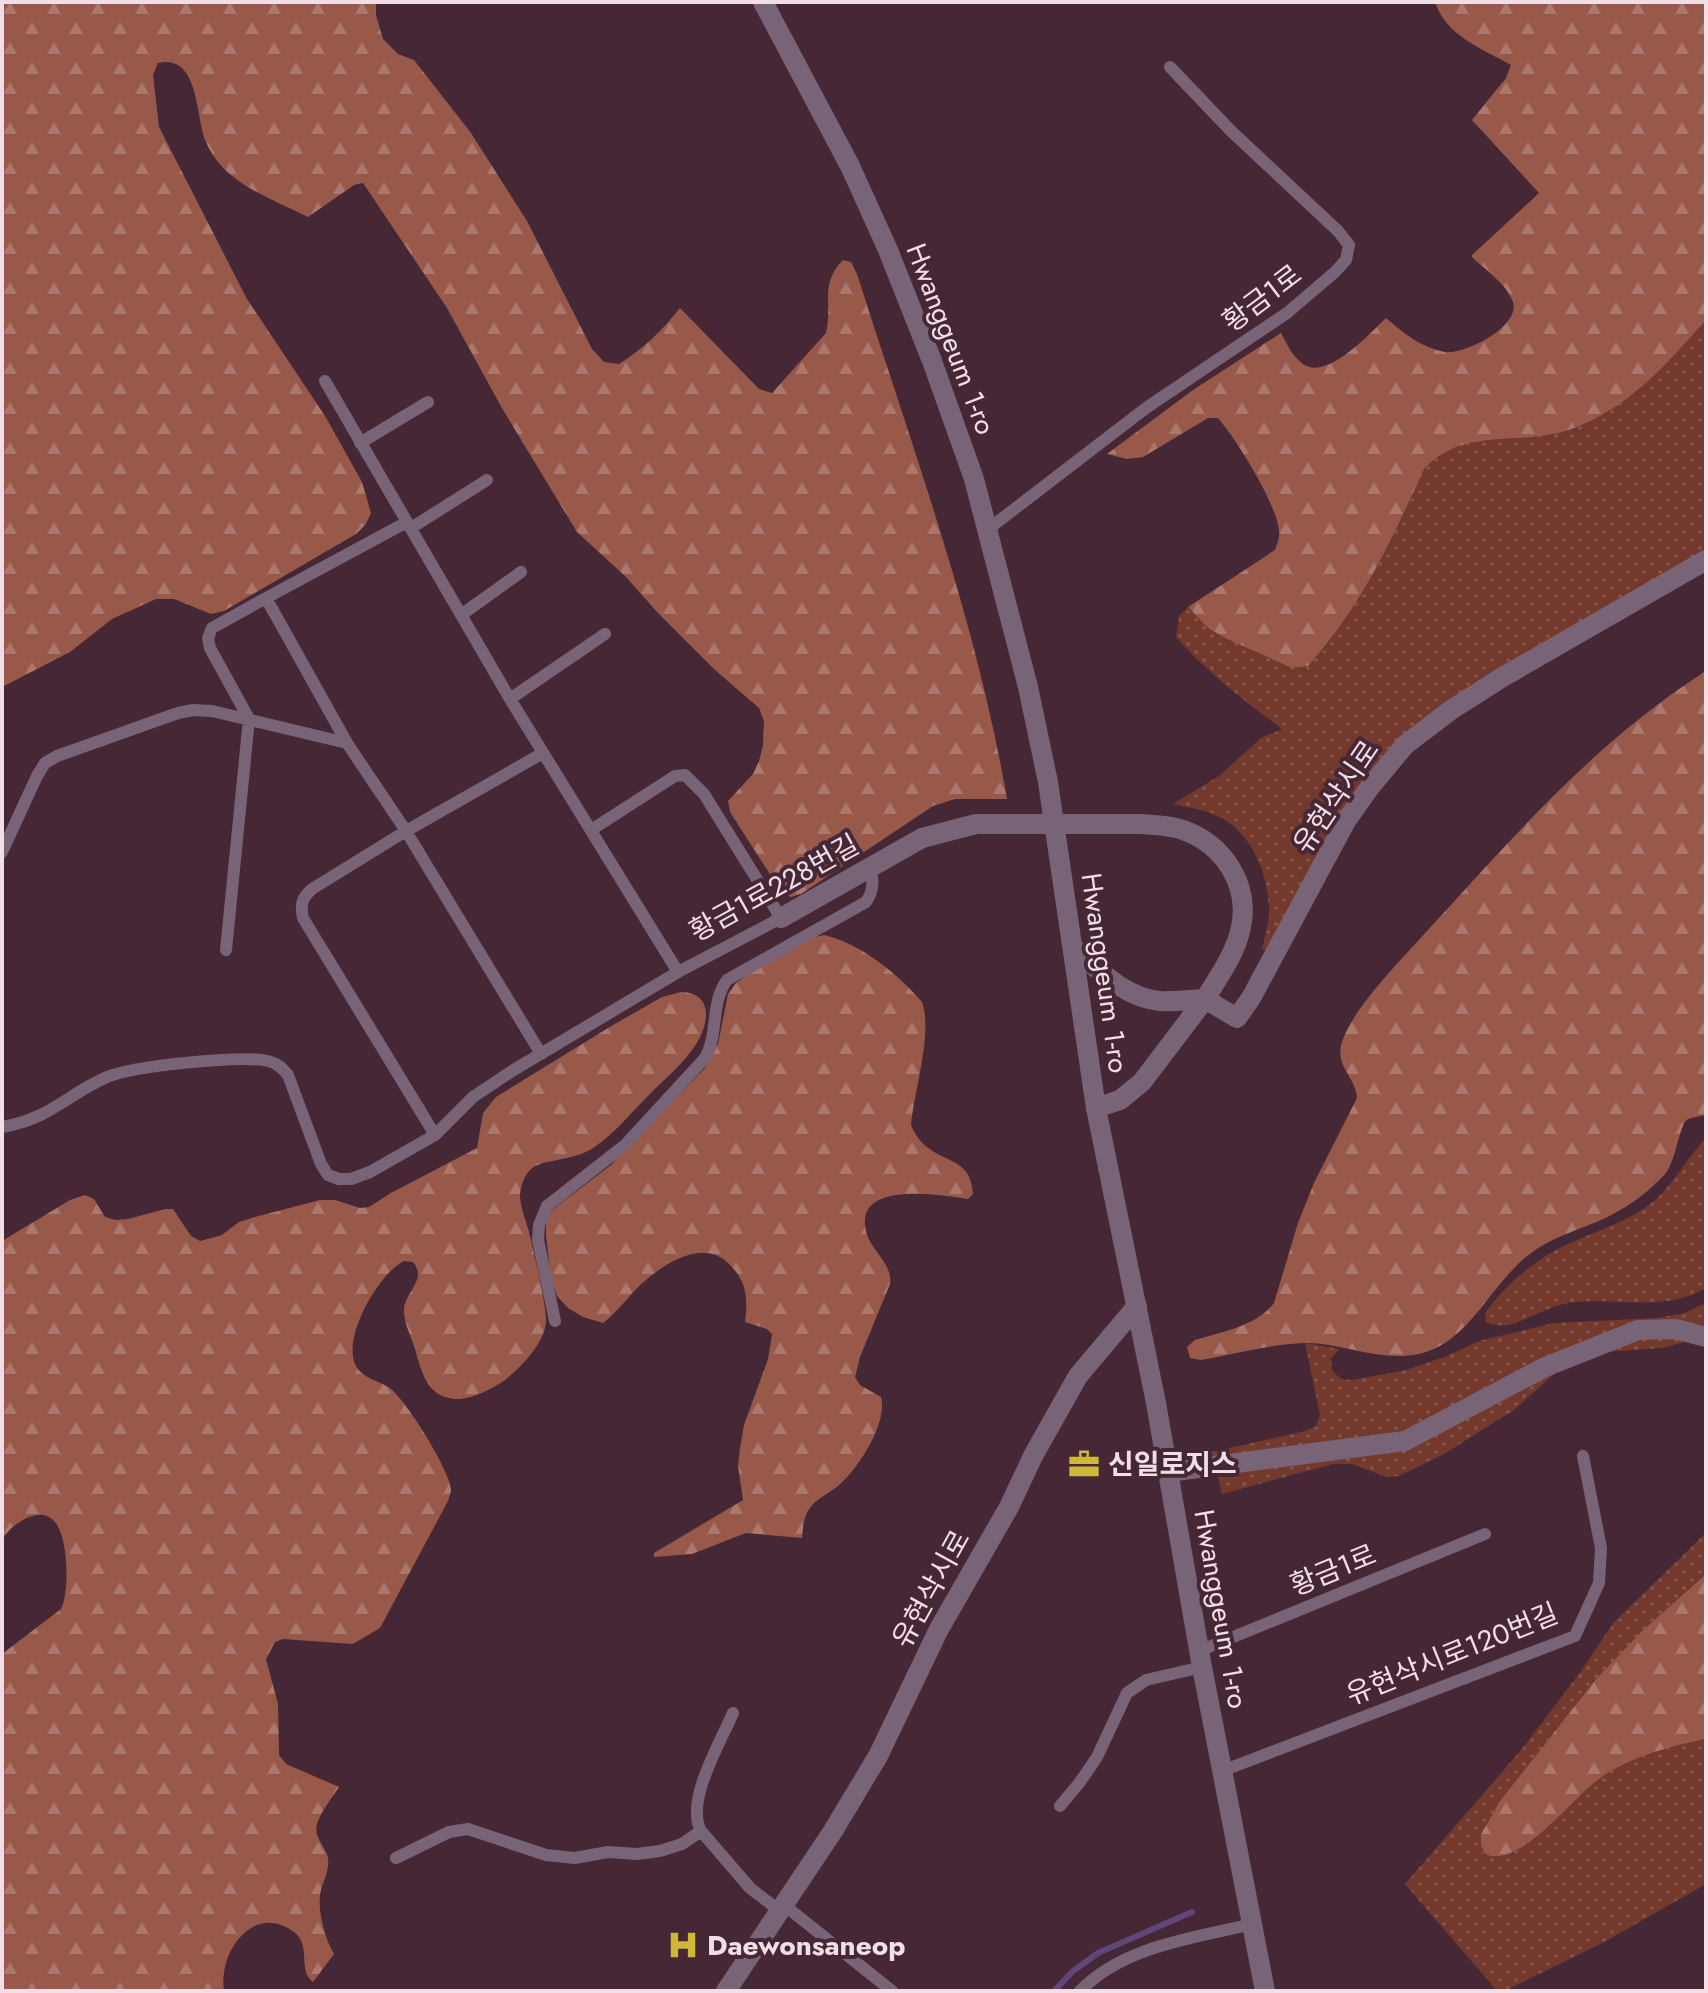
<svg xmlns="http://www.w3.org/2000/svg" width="1708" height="1993" viewBox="0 0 1708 1993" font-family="Jost,'Noto Sans KR',sans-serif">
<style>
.grass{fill:url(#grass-dots)}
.forest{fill:url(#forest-firs)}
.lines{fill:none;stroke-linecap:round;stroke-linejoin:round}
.stream{stroke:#604679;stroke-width:6}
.service{stroke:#796477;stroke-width:12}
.minor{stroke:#796477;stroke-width:20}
.tertiary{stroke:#796477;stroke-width:20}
.minor-bridge{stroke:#796477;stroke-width:20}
.labels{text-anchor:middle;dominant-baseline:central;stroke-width:8;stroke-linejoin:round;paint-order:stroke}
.street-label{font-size:28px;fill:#f2dee7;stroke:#452735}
.poi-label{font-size:28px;font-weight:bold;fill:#f2dee7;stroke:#452735;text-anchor:start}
</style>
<defs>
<pattern id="grass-dots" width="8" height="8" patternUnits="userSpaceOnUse" patternTransform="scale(2)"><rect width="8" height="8" fill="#73392c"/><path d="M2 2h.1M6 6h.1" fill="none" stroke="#87554b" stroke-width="1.8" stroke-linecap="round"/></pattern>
<pattern id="forest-firs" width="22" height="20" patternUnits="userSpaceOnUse" patternTransform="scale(2)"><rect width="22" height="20" fill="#98594b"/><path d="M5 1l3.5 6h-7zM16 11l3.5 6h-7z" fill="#ac786e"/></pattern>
</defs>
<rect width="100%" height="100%" fill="#452735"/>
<path class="grass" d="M1706,320V549L1425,719L1268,951L1262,949C1265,936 1270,921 1269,907C1267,871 1250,829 1215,815C1201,809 1187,807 1173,804L1219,776L1261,738L1282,729C1243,700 1208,673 1176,637L1179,616L1188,607L1208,628L1227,639L1292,668L1308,666C1363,605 1390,542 1424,469C1466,426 1517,447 1569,430C1626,411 1667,364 1706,320Z
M1706,1138V1288C1665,1314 1609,1295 1564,1304C1540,1308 1510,1335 1486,1322L1485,1313C1505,1286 1530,1263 1560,1248C1587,1234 1619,1225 1645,1208C1672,1189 1684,1161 1706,1138Z
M1706,1303V1335L1703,1337L1662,1348L1604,1352L1564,1365L1514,1410L1444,1454L1399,1476L1386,1477L1352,1464H1333L1222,1494L1212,1452L1305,1431L1316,1426L1320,1415L1305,1343L1340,1349L1331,1358L1332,1370L1341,1379L1352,1380L1406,1370L1447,1356L1479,1341L1554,1323L1658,1318L1684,1313Z
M1706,1533V1574L1642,1631L1596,1679L1500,1801L1481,1834V1846L1487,1855C1524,1867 1575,1793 1606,1774C1637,1755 1671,1746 1706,1739V1884L1606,1941L1505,1991H1497L1405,1884L1522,1749L1581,1671L1614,1622Z"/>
<path class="forest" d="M2,2H376V15L383,39L398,54L414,60L471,133L527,221L592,349L604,362L619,364C644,348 662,331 680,308L759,389L772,393L826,333C833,305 819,284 843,260L851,262L857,274C912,447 976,619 1007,799H955L933,806L801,894L791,897L782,893L730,812L728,801L753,774L759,761L763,745L764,721L759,708L715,670L658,613L626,577L577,532L503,410L447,308L363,183L354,185L308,217C270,198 223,183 206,142C195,116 200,54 158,63L153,75L159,127L247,299L325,416L362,482L371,513L366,524L356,534L224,611L211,614L174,599H156L112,619L70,652L2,687Z
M1435,2H1706V320C1667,364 1626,411 1569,430C1517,447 1465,426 1424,469C1391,541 1362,606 1308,666L1292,668L1227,639L1208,628L1188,607L1275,550C1277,544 1280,538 1279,531C1277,504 1236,439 1218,418H1208L1143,457L1127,459L1107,454L1193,390L1281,333C1286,343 1293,357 1303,364C1327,381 1369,334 1386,318C1403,333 1422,348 1445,352C1465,355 1521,326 1513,302C1507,284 1484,269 1471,256L1539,193L1472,120L1506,78L1511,65C1483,49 1446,36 1435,2Z
M1706,671V1115C1701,1116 1693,1117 1688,1119C1679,1124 1676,1162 1665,1174C1647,1194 1625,1209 1601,1220C1578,1230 1550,1238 1530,1254C1495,1280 1474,1330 1436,1348C1391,1369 1347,1342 1304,1343C1270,1344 1235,1354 1201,1360L1190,1358L1187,1347L1195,1340C1221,1332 1257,1326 1274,1303L1298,1223L1314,1183L1357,1098C1356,1077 1334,1066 1342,1042C1352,1009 1403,958 1427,931C1513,837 1597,740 1706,671Z
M824,935C860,943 898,974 922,1002C933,1034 914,1091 911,1125C928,1168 971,1149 973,1194L968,1199C939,1195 850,1179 867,1235C873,1252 893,1265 890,1284L860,1357L855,1377L860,1385L881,1397C888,1423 858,1469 839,1485C830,1493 817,1498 810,1508C803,1517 803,1528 802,1538L746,1533L692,1554L654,1557V1553L743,1500L738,1466L740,1448L744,1425L768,1359L772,1334L767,1329L745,1322C748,1299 747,1282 730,1265C706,1239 670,1260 647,1279C631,1292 620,1310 603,1323L583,1317L568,1308L557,1296L551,1278L546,1235V1221L552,1210L611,1165L705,1068L718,1044L728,994L736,983L751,972L812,938Z
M681,992C717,993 708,1030 692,1050C679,1068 661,1082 646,1098C629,1115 614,1134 593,1148C574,1161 542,1159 531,1169C524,1175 520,1188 520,1197C521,1209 526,1221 529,1232C534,1253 546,1302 546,1321C545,1343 521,1367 505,1380C492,1389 471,1400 455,1399C425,1397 421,1368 414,1346C410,1334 404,1323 404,1311C404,1292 428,1280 413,1262L404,1261C379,1273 341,1338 356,1366C363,1379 381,1381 391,1389C407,1402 449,1469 451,1489C451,1493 449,1497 448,1501L380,1628L353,1644L283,1639L275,1642L266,1659L278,1704L279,1755L286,1764L339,1787C332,1798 321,1811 317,1824C313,1837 326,1847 328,1858C330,1871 322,1882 320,1895C318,1913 325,1939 334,1954L313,1982C297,1970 312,1946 294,1932C253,1902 218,1952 224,1991H2V1654L61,1609C70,1591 68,1537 55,1522C40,1503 10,1525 2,1540V1241L70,1200L85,1195L94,1199L105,1217L116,1220L128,1219L165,1209H173L191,1236L200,1241L222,1235L239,1222L255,1217L320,1200H335L360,1208L369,1207L391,1193L477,1148L483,1113L496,1097L613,1025L662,997Z
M1706,1574V1739C1671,1746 1637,1755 1606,1774C1575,1793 1524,1867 1487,1855L1481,1846V1834L1500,1801L1596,1679L1642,1631Z"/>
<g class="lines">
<path class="stream" d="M1054,1991L1073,1971L1098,1953L1192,1912"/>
<path class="service" d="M325,381L510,699L678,972L781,918L704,794L685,775L675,776L591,830
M360,443L428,402
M411,528L487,480
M987,530L1146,408L1287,313L1335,272L1346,260L1349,245L1338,231L1231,131L1170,67
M461,615L521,572
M510,699L605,634
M347,743L266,598L407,522
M2,852L37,776L45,763L57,756L178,713L193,710L212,711L347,743L406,831L543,753
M226,950L249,719L210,648L208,638L212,628L266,598
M2,1127C50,1119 66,1095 107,1077C133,1066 241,1055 268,1061C277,1063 282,1068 288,1075L321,1164L328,1175L339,1179H351L370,1172L435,1135L473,1097L512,1071L678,972
M435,1135L303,918C300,904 302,898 312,889L406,831L541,1054
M555,1321L538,1240L539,1225L547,1206L625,1145L705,1058C719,1034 710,1003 727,980L866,902C874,890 873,882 871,868
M1199,1651L1485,1534
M1222,1771L1575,1636L1599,1583L1601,1548L1583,1456
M1060,1806L1080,1782L1097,1757L1127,1693L1146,1680L1202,1667
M701,1831C685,1801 720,1743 733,1713
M396,1858L449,1832L468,1829L546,1855L575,1858L608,1852L637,1854L660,1851L682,1844L701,1831L750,1888L780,1911
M784,1905L892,1991
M1080,1991C1123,1946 1194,1938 1252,1924"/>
<path class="minor" d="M781,918L922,838
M1073,948C1099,970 1125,998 1160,1001C1175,1002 1191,1000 1205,999C1219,976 1236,953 1241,927C1250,884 1223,844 1183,830C1170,825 1154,825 1140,824
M1096,1108L1120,1100L1142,1082L1205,999L1237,1018L1251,998L1346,821L1370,787L1405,745L1451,710L1501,678L1706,560
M1168,1472L1405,1441L1545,1367L1638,1330L1676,1329L1706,1337
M726,1991L833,1831L878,1756L939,1629L1009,1507L1033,1456L1078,1376L1137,1306"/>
<path class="tertiary" d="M763,2L850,166L888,250L932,361L974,479L1028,687L1048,782L1096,1108L1156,1403L1202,1667L1265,1991"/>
<path class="minor-bridge" d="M922,838L976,824H1140"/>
</g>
<defs>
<symbol id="office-bare" viewBox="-9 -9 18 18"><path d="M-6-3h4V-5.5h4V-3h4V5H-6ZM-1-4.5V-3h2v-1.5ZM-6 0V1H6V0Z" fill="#cfb837" stroke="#452735" stroke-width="2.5" paint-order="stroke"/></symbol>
<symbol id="hospital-bare" viewBox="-9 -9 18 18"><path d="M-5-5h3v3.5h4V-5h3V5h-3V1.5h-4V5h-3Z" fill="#cfb837" stroke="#452735" stroke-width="2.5" paint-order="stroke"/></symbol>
</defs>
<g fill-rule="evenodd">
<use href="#office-bare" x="1062" y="1442" width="44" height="44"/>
<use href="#hospital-bare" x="661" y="1923" width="44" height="44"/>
</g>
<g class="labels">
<g class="street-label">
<text transform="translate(1262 298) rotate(-37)">황금1로</text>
<text transform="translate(951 339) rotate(69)">Hwanggeum 1-ro</text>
<text transform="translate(1336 797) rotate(-56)">유현삭시로</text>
<text transform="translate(774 888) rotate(-29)">황금1로228번길</text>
<text transform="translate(1105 973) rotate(82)">Hwanggeum 1-ro</text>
<text transform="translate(1333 1570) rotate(-22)">황금1로</text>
<text transform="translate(931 1589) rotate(-61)">유현삭시로</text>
<text transform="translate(1221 1609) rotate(80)">Hwanggeum 1-ro</text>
<text transform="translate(1452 1654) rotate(-22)">유현삭시로120번길</text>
</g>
<g class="poi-label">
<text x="1108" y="1464">신일로지스</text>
<text x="707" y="1945">Daewonsaneop</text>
</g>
</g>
<rect width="1708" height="1993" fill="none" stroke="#f2dee7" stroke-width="8"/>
</svg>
